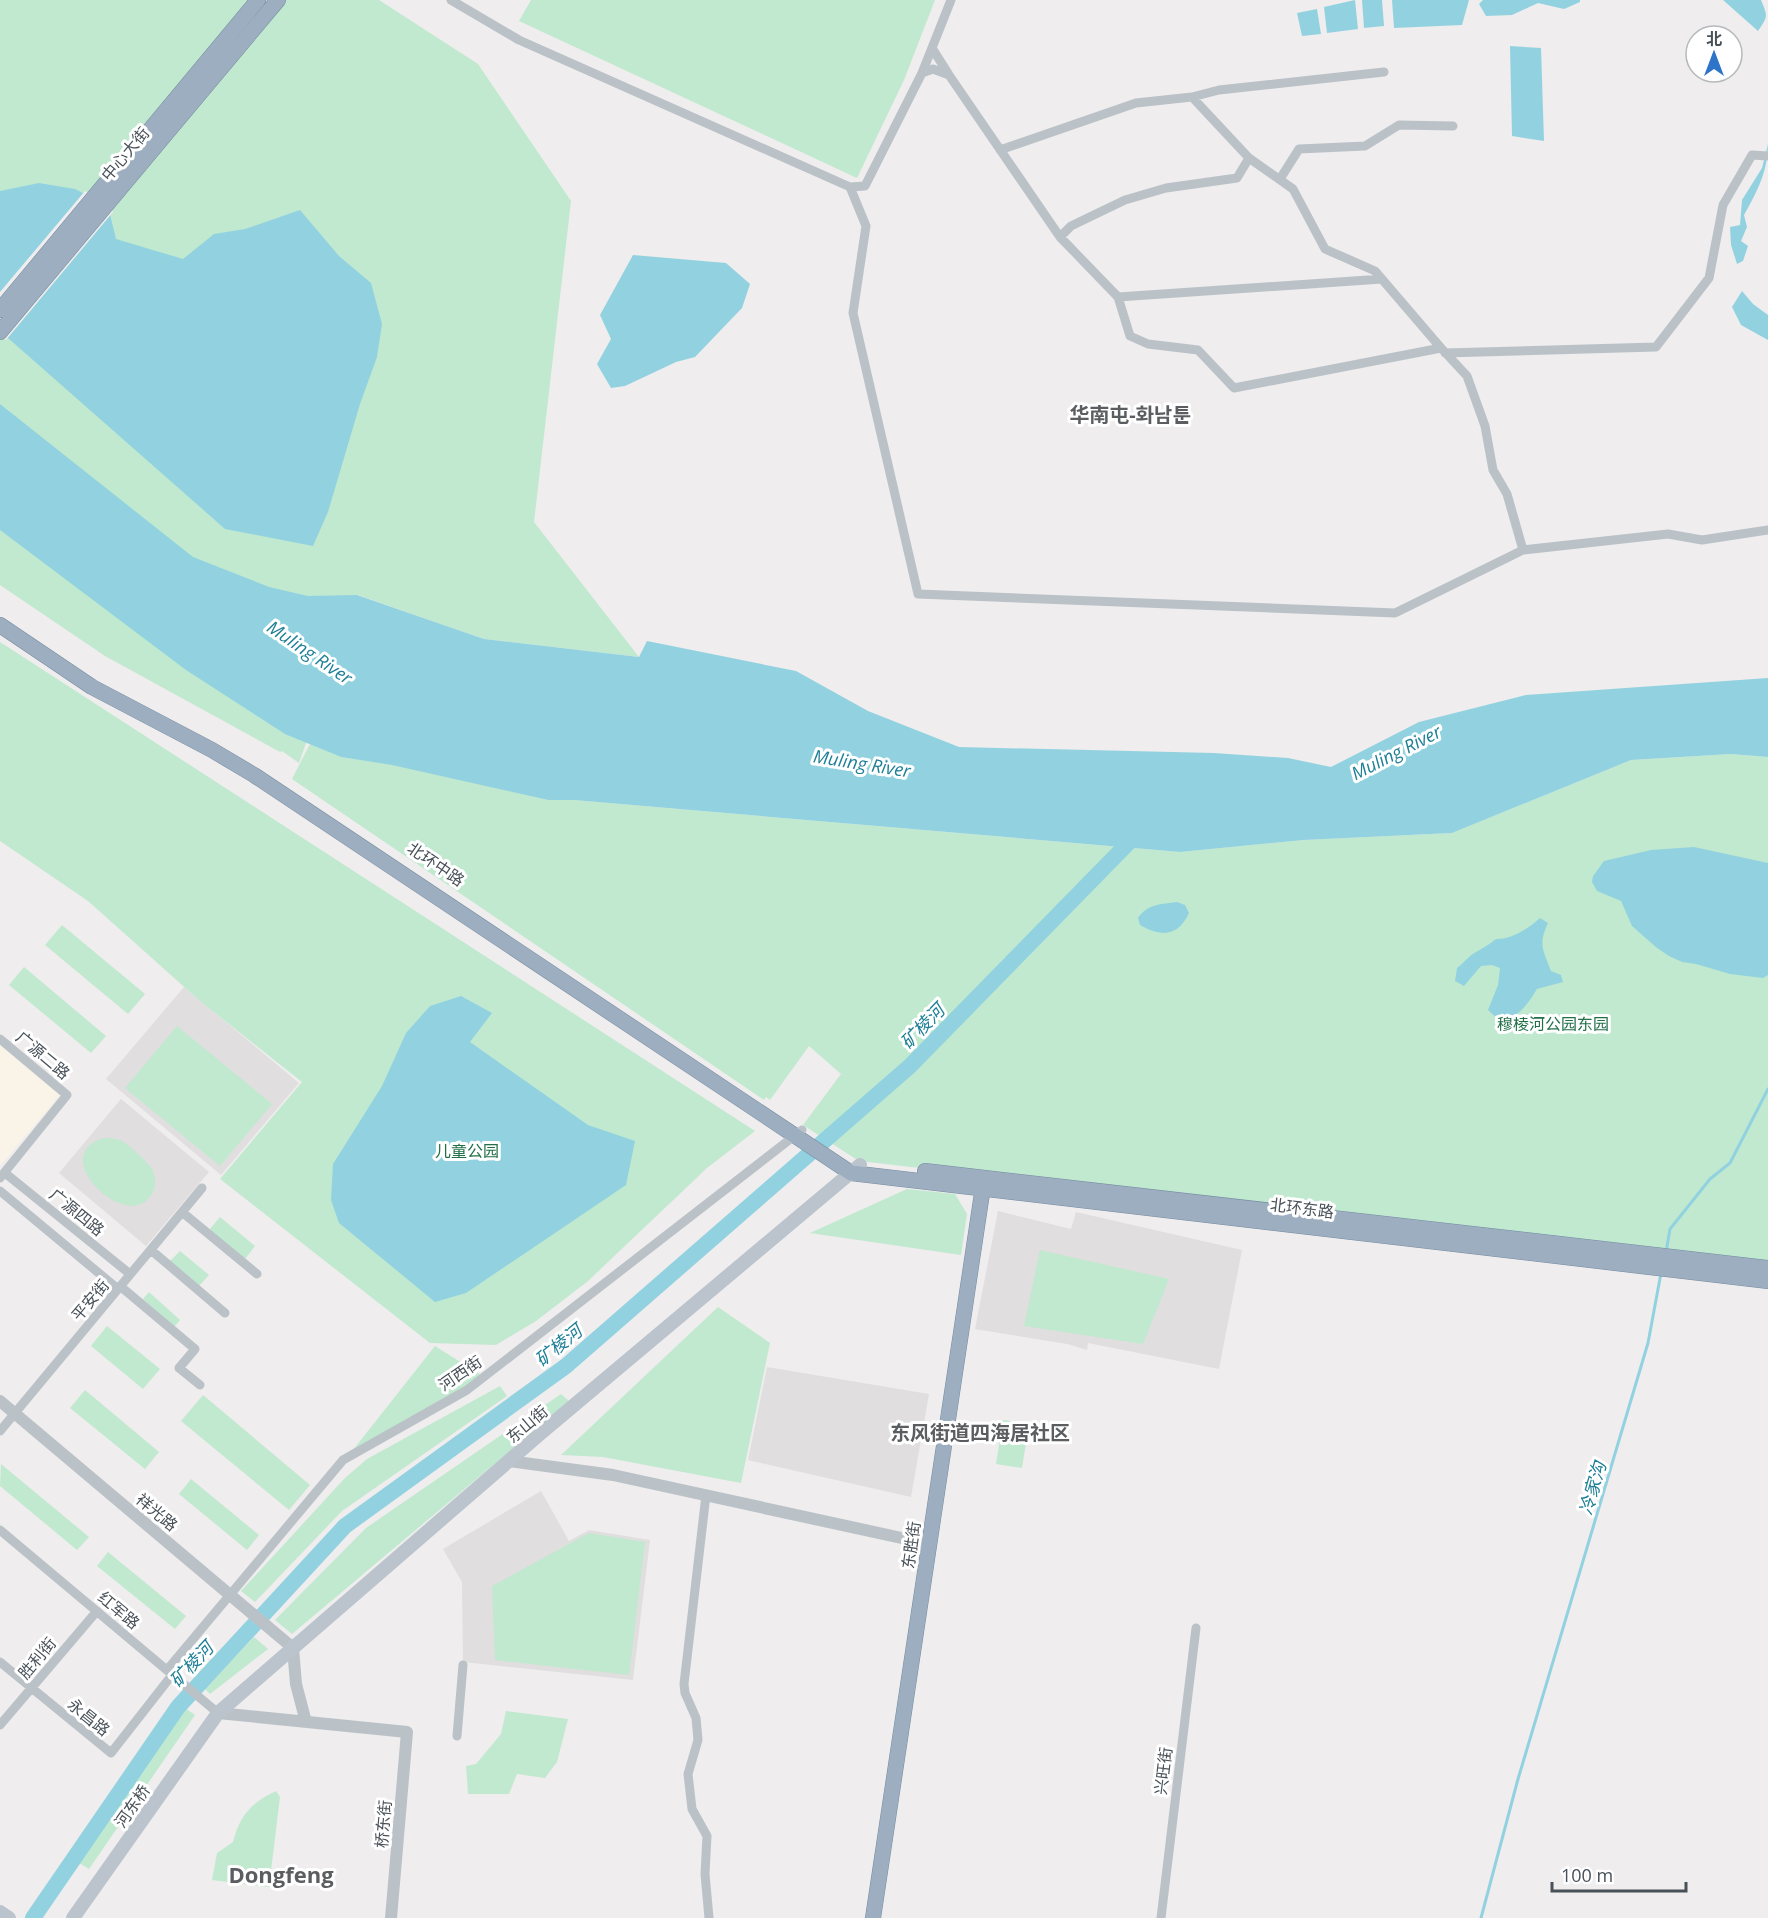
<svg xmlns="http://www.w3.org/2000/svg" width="1768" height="1918" viewBox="0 0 1768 1918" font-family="'Open Sans','Noto Sans SC','Noto Sans KR',sans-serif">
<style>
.commercial{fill:#f9f4e7}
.education{fill:#e0dede}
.green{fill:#c0e9cf}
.water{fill:#92d2e0}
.pier{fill:#efeded}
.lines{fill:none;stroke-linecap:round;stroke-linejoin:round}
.stream{stroke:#92d2e0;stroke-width:3}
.river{stroke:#92d2e0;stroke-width:16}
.trunk-casing{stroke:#768ca2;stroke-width:16}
.minor{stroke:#bac2c8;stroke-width:9}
.tertiary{stroke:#bac2c8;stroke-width:12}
.secondary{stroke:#bbc4cd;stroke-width:14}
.trunk{stroke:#9daec0;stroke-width:15}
.labels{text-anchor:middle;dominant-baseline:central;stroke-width:6;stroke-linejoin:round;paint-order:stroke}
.street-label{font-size:16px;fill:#485058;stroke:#fff}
.park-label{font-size:16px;fill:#217047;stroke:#fff}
.water-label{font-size:18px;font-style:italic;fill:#1d7f96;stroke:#fff}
.quarter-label{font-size:20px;font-weight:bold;fill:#5b5e61;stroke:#fff}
.district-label{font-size:22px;font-weight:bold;fill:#5b5e61;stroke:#fff}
</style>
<rect width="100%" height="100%" fill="#efeded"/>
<path class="commercial" d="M0,1045L60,1095L0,1166Z"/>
<path class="education" d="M184,987L299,1083L221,1175L106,1079Z
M121,1099L209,1172L146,1246L59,1173Z
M998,1211L1071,1229L1076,1212L1242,1250L1219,1369L1088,1343L1087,1350L1067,1344L975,1329Z
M767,1367L929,1394L911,1497L748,1460Z
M541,1491L569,1541L589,1530L650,1540L633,1680L463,1662L462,1582L443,1549Z"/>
<path class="green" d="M0,0H379L478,64L571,201L534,522L639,657L484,639L358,595L299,763L282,751L280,752L105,656L0,585Z
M531,0H935L904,80L857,178L519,21Z
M0,642L755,1131L707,1168L588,1281L536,1321L496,1345L430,1343L220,1179L302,1082L200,1001L88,901L0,841Z
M310,744L341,757L396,765L548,800H574L1180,852L1304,840L1452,833L1631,760L1731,754L1768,757V1265L859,1161L803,1125L841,1074L809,1046L770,1100L766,1097L764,1100L292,779Z
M62,925L145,994L128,1014L45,945Z
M24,967L106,1036L91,1053L9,985Z
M177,1026L272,1104L220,1166L125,1088Z
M104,1138C110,1138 116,1138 122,1141C129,1145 148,1162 152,1169C159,1182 154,1198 141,1204C111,1217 51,1153 104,1138Z
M907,1189L955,1194L967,1214L961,1255L810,1233Z
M220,1217L255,1246L245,1259L209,1230Z
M1040,1250L1169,1279L1143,1344L1024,1326Z
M180,1251L209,1275L199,1286L170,1261Z
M149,1292L180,1320L174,1327L143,1299Z
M718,1307L770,1343L741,1483L603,1457L561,1455Z
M107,1326L160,1369L143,1389L91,1346Z
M435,1346L481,1375L463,1390L353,1450Z
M500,1386L507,1396L342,1511L255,1602L241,1591L345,1478L367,1459Z
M85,1390L159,1452L145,1469L70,1408Z
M561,1394L569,1401L292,1634L275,1620L366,1528Z
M203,1395L310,1485L289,1510L181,1421Z
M1003,1420L1029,1424L1022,1468L996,1464Z
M1,1464L89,1537L77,1550L0,1486Z
M191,1479L259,1535L247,1550L179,1494Z
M589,1533L645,1542L629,1675L495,1660L492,1586Z
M108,1552L186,1616L175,1629L97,1566Z
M254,1637L268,1649L210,1694L205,1689Z
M185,1708L195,1715L89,1869L79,1863Z
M506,1711L568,1719L557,1762L545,1778L517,1774L509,1794H468L466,1766L476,1764L501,1734Z
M276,1791L280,1797L269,1887L212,1880L217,1853L233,1842C240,1815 251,1803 276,1791Z"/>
<path class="water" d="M1355,0L1358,29L1327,33L1324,7Z
M1362,0H1382L1384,26L1364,28Z
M1392,0H1469L1462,25L1394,28Z
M1483,0H1580V2L1564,9L1538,3L1512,15L1486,16L1479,4Z
M1723,0H1761C1768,17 1768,16 1758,31Z
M1317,9L1321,34L1302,36L1297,13Z
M1510,46L1541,48L1544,141L1512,136Z
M1768,144C1768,171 1757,192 1744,215L1747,227L1741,241L1748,246L1743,261L1737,264L1731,245L1730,227L1740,225L1742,200L1762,168Z
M39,183L75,189L108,206L116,239L183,259L214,234L245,229L300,210L339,256L371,283L382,324L377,357L360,404L328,512L313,546L225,529L0,331V191Z
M633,255L726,263L750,284L742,308L695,357L676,362L625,386L611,388L597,364L611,339L600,315Z
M1742,291L1753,304L1768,315V340L1741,325L1732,307Z
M0,404L193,557L269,587L308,596L357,595L484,639L639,657L647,641L796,671L868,711L959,747L1214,753L1288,758L1331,767L1419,722L1526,695L1768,678V757L1731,754L1631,760L1452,833L1304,840L1180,852L574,800H548L392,765L341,757L285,734L186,670L0,530Z
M1694,847L1768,863V975L1763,978L1730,974L1696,964L1682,962L1669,956L1657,948L1632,926L1621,901L1597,891L1592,882L1593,876L1604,861L1651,850Z
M1177,902L1185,905L1189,913C1178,937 1161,937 1140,925L1138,918C1147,904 1162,904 1177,902Z
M1540,918L1548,923C1538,945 1543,949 1551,971L1561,975L1563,982L1537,989C1527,1005 1519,1018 1499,1020L1488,1010L1498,985L1500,968L1492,965L1481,966L1464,986L1455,981L1457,968C1464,963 1470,954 1478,951C1484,947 1490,944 1496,939C1511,940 1529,928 1540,918Z
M461,996L492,1013L470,1042L588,1125L635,1141L626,1185L466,1293L435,1302L339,1223L331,1200L333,1164L382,1086L406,1033L430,1006Z"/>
<path class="pier" d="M85,191L110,204L113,212L6,340L0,335V292Z"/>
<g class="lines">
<path class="stream" d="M1666,1252L1670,1229L1710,1179L1730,1163L1768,1089
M1481,1918L1518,1779L1648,1343L1661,1273"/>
<path class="river" d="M33,1918L178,1707L345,1526L566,1366L910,1066L1139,832"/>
<defs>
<path id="trunk" d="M0,310L258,0
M0,332L278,0
M0,625L92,687L212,750L254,775L851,1173L1768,1281
M925,1171L1768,1268
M873,1918L984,1180"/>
</defs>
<use href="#trunk" class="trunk-casing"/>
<path class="minor" d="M451,0L519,40L850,187L865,186L922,73L933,69L949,75L1060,237L1118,297L1130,336L1148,344L1198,350L1234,388L1441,348L1467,376L1485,426L1493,470L1507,494L1523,550L1668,534L1702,540L1768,530
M932,48L949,75
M922,73L951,0
M1192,97L1249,158L1293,189L1325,249L1375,271L1441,348
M1000,150L1136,103L1192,97L1219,90L1384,72
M1280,179L1299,149L1365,146L1399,125L1453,126
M850,187L866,226L853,313L918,594L1395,613L1523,550
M1060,237L1071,226L1125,200L1166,188L1237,178L1249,158
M1118,297L1382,279
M1445,353L1656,347L1709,278L1723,205L1752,155L1768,156
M0,1039L67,1095L0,1178
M5,1173L130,1274
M0,1191L118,1289
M182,1212L257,1274
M151,1250L225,1313
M120,1286L195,1349L179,1368L200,1385
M0,1431L202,1188
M706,1495L684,1684L685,1693L696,1718L698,1740L688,1774L692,1809L707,1836L705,1874L709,1918
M0,1530L218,1713
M0,1662L111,1753L172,1675
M167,1670L343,1460L467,1390L802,1130
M0,1725L97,1611
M457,1736L463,1665
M1161,1918L1196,1628"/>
<path class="tertiary" d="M0,1401L293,1648L296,1684L306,1722
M509,1461L613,1475L929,1544
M218,1713L407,1732L391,1918"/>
<path class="secondary" d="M0,1912L9,1918
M73,1918L218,1713L541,1433L860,1165"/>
<use href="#trunk" class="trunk"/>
</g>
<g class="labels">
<g class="street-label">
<text transform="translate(125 154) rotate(-50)">中心大街</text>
<text transform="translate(436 864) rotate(34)">北环中路</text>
<text transform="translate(43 1055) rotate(40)">广源二路</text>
<text transform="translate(1302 1208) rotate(7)">北环东路</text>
<text transform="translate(77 1212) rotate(39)">广源四路</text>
<text transform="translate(90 1300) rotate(-50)">平安街</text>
<text transform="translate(460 1373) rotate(-34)">河西街</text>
<text transform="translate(527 1424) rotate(-40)">东山街</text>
<text transform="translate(157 1512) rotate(40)">祥光路</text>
<text transform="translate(911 1545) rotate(-82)">东胜街</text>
<text transform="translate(119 1610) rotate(40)">红军路</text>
<text transform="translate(37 1658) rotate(-50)">胜利街</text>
<text transform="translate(89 1717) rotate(39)">永昌路</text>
<text transform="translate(1163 1771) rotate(-83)">兴旺街</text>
<text transform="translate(132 1806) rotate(-55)">河东桥</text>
<text transform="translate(383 1824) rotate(-85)">桥东街</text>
</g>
<g class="park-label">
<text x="1553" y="1024">穆棱河公园东园</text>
<text x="467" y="1151">儿童公园</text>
</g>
<g class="water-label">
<text transform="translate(310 652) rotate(34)">Muling River</text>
<text transform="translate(1396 752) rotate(-27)">Muling River</text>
<text transform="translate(862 763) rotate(9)">Muling River</text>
<text transform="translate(922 1026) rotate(-46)">矿棱河</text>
<text transform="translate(558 1345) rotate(-39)">矿棱河</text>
<text transform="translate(1592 1488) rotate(-74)">冷家沟</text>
<text transform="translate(191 1664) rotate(-47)">矿棱河</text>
</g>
<g class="quarter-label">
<text x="1130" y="414">华南屯-화남툰</text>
<text x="980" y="1432">东风街道四海居社区</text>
</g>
<g class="district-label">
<text x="281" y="1874">Dongfeng</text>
</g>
</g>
<g transform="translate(1714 54)"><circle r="28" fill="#ffffff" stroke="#b6b9bc" stroke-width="1.5"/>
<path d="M0-4.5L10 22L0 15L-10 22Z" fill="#2e74c8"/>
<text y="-9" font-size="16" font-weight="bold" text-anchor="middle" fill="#485058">北</text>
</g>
<path d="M1552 1882v9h134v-9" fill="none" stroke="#485058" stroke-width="3"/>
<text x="1561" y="1882" font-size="18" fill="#485058" stroke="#ffffff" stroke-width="4.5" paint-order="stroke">100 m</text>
</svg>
